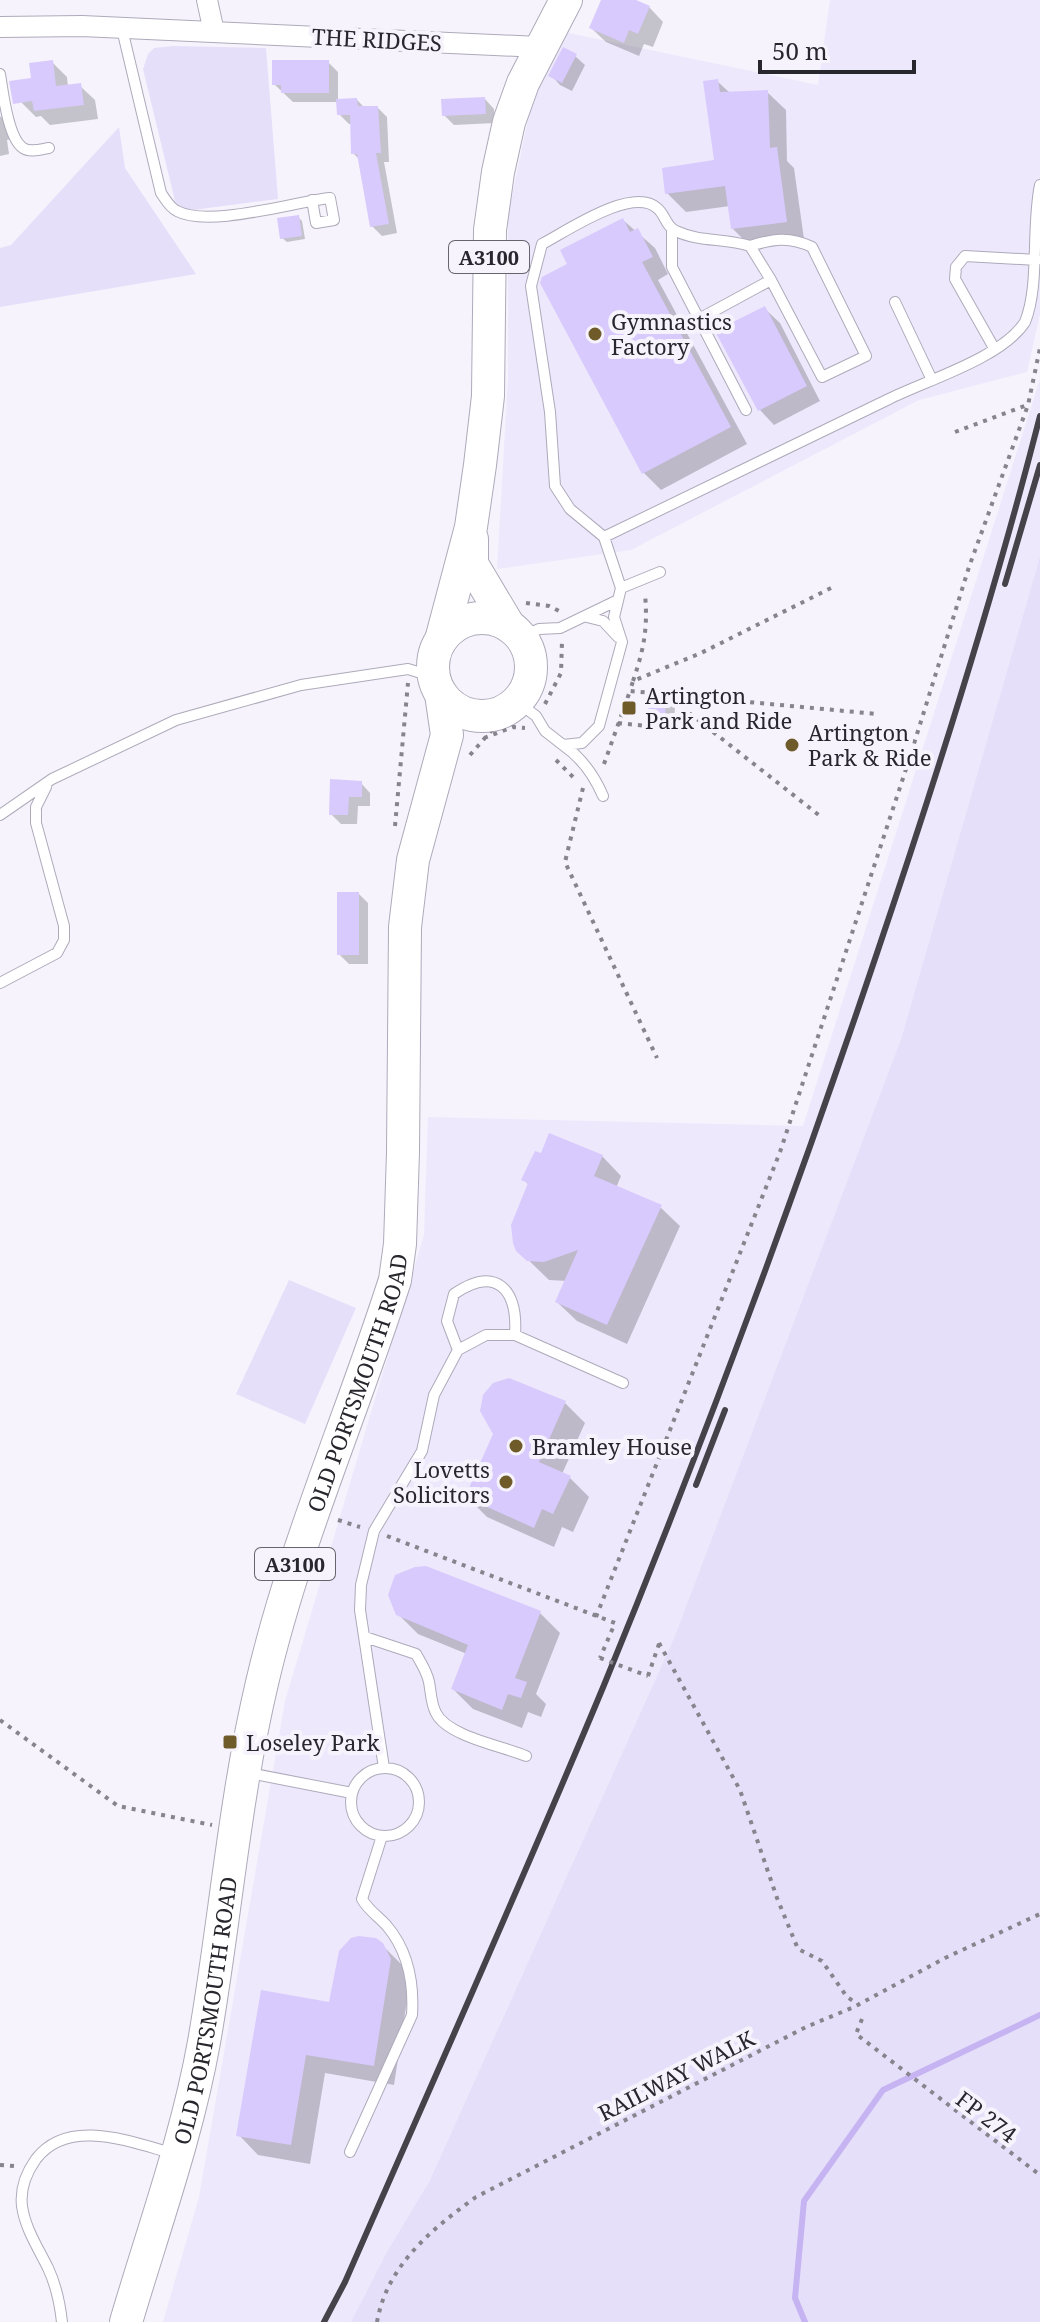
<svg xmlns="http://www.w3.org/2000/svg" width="1040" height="2322" viewBox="0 0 1040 2322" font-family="'Noto Serif',serif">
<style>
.built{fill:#ede8fc}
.green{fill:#e6dffa}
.shadow{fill:#0003}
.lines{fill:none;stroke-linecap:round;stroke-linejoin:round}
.stream{stroke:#c6b4f2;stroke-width:6}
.building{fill:#d8cafd}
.service-casing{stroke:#aeaaba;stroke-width:12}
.minor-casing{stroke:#aeaaba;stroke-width:22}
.primary-casing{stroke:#aeaaba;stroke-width:34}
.path{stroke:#86848c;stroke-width:4;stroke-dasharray:4 6;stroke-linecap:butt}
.service{stroke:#fff;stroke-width:10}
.minor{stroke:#fff;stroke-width:20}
.primary{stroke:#fff;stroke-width:32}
.rail{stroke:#45424a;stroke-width:6}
.path-bridge{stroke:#86848c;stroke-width:4;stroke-dasharray:4 6;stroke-linecap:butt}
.poi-dot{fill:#6f5b2a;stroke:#f6f3fd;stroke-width:3}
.labels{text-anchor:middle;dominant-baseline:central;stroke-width:8;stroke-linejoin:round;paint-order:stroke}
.shield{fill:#f6f3fd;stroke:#66646c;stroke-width:2}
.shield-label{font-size:20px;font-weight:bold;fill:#29272e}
.street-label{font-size:22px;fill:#29272e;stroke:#f6f3fd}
.poi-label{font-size:22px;fill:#29272e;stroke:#f6f3fd;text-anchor:start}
</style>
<rect width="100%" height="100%" fill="#f6f3fd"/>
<path class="built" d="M830,0H1040V314L1027,372L919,400L631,550L497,569L508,379V215L534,91L564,32L818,85Z
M1040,379V556L901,1039L674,1638L429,2182L354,2322H163L199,2197L285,1701L424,1235L428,1117L803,1126Z"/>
<path class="green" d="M173,46L266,48L278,199L193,210L182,208L175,201L143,69L148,54L154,48Z
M119,127L125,168L196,274L0,307V248L11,245Z
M1040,556V2322H351L387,2252L429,2182L674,1638L901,1039Z
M289,1280L356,1308L305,1424L236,1394Z"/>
<path class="shadow" d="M603,0H631L649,7L663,22L653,47L644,44L639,56L606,42L591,28Z
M575,56L585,65L572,91L560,85L551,75Z
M52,62L67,77L68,87L80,86L95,100L98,119L50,125L41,116L36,117L21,102L33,80Z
M328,62L338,72V101L357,100L365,108H378L387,117L389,162H384L397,233L382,236L372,226L360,160L353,153L352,124H349L339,114L338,102H293L274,84Z
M717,81L730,93L767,92L786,110L787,161L794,168L804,239L751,247L733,229L730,206L686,212L667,193L716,162Z
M485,99L494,109L495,123L454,125L444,115Z
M0,116L7,123L11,139L7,140L9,154L0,156Z
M298,217L302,221L305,239L287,242L282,238Z
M623,220L655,248L668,274L658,280L747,444L661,490L644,473L570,265Z
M765,309L780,323L820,401L774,425L760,410Z
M666,698L675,708L673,733L659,731L649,722Z
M361,783L370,793V806H358L357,824H341L331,814Z
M359,894L368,903V964H349L339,954Z
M602,1156L621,1176L616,1188L660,1207L680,1226L627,1344L577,1321L557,1302L567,1281L549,1280L518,1250L530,1186L524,1180Z
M565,1403L585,1423L562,1474L569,1477L589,1497L573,1532L562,1527L554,1547L487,1517L467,1497Z
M540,1613L560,1633L536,1694L546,1704L541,1717L528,1712L522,1728L473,1709L453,1689L467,1654L418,1634L398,1614Z
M382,1945L403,1966L410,1981L394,2085L325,2073L310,2164L258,2155L239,2135L331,2004Z"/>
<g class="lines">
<path class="stream" d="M805,2322L795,2298L804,2201L883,2090L1040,2015"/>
</g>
<path class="building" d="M601,0H636L650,6L638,34L629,30L624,43L589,28Z
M563,47L577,54L562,83L548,76Z
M53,60L56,86L81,83L84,105L34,111L32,101L13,104L9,81L31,78L29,63Z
M272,60H329V93H281V85H272Z
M718,79L720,92L768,90L770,148L777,147L787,222L731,229L725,186L665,194L662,168L714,160L703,81Z
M485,97L486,114L442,116L441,99Z
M357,98L358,106H378L381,153H376L389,224L370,227L357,154H351L350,115H337L336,99Z
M299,215L302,236L280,239L277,218Z
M623,218L630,232L638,228L653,257L642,262L731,427L642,474L540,283L542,277L567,264L560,250Z
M765,306L807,386L758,411L715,331Z
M650,694L667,696L664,724L647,722Z
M330,779L362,781V797H349L348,815H329Z
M337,892H359V955H337Z
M549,1133L603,1155L594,1176L662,1205L607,1325L555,1302L578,1250L544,1262L527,1261L516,1251L513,1243L511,1225L528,1183L521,1180L535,1151L541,1153Z
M509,1378L566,1401L539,1462L571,1476L553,1514L542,1509L534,1528L465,1497L493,1434L480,1411L483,1395L493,1383Z
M426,1566L541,1611L515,1678L527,1682L521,1698L508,1694L502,1710L451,1689L468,1645L396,1615L388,1595L395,1575L415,1567Z
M359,1936L376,1938L383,1943L391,1959L374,2066L306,2055L291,2145L236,2136L261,1990L329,2002L339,1951L351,1938Z"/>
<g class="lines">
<defs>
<path id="service" d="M122,29L161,193C165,199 170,208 177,211C209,228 293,202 330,198L334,220L316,223L312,200
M0,74C3,92 8,138 23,148C30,153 42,149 49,148
M672,229V267L746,410
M895,302L932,380
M699,319L771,280
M994,348L955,279L956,267L965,256L1037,260
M604,537C699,491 794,445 889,399C927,380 1002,358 1025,322C1040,285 1031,228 1040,185
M621,588L660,572
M587,617L603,621L618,637
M522,637L539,629L560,628L616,601
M509,708L520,704L536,716L545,731L563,745L582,743L599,726L622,642L614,617L621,588L604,537L570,509L555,486L550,412L531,286L542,244C567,231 632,186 657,208C665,214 666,227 676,231C699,242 725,238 750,246L771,280L822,377L866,356L812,247C789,236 773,239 750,246
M563,745C582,758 594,775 603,796
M0,815L52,779L176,720L301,685L408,669L434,677
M0,983L57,953L64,940V926L36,823V807L46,787
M458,1350L447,1321L454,1294C496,1265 518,1289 515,1335
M365,1637L416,1654C421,1663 427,1672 429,1682C431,1692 431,1704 436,1713C447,1736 502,1746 526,1756
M384,1768L360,1610L361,1585L374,1531L422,1451L434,1395L458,1350L486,1335H515L623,1383
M351 1802a34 34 0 1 1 68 0a34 34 0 1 1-68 0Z
M249,1773L352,1793
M350,2152L412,2015C414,1983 408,1951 387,1926C378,1916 368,1910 362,1899L382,1836
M62,2322C60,2304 56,2285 48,2268C38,2248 25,2228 22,2206C20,2189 26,2173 36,2159C69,2116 133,2143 175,2154"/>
<path id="minor" d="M207,0L214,32
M0,27L82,26L539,47"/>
<g id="primary">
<path d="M472,539V564L509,626"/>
<circle cx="482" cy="667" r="49"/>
<path d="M441,640L471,527L480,465L488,396L490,230L498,172L509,122L523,83L566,0"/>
<path id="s1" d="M126,2322C153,2230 187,2137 204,2042C225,1923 234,1801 262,1683C294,1545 352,1415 395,1280L400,1244L403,1152L405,927L413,860L447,735L441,694"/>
</g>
</defs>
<use href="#service" class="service-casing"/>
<use href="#minor" class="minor-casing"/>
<use href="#primary" class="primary-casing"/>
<path class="path" d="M955,432L1027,405
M831,588L701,653L633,681L630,691L877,714
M526,603L549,606L559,611
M633,681C644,649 648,628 645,594
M691,698L684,709L820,816
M545,704L561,673L562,641
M618,723L667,728
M484,738L513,727L525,728
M470,755L498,723L503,722
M556,760L575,779
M604,764L630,691
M583,788L565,862L657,1058
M395,826L408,683
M338,1520L360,1527
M387,1536L615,1623L600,1658
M596,1617L780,1152L908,763L969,567L1028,405L1040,348
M659,1643L740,1790L777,1898L798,1949L822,1961L847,1997L858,2004
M648,1676L659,1644
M0,1720L118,1806L212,1825
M862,2019L856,2034L1040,2175
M0,2165L14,2166
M377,2322C387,2265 432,2229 476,2197L806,2027L854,2007L945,1958L1040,1914"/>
<use href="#service" class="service"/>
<use href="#minor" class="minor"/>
<use href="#primary" class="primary"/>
<path class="rail" d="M1005,584L1040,465
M696,1485L725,1410
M324,2322L345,2282C432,2083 521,1885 604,1685C703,1444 794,1199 877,953C937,776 994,597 1040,416"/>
<path class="path-bridge" d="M600,1658L648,1676"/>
</g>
<g class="poi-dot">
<circle cx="595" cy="334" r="8"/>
<rect x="621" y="700" width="16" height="16" rx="4"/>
<circle cx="792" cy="745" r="8"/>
<circle cx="516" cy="1446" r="8"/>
<circle cx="506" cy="1482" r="8"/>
<rect x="222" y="1734" width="16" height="16" rx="4"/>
</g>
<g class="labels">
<g class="shield">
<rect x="449" y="241" width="80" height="32" rx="6"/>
<rect x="255" y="1548" width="80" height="32" rx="6"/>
</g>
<g class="shield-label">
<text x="489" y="257">A3100</text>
<text x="295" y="1564">A3100</text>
</g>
<g class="street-label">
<text transform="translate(377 39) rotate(3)">THE RIDGES</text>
<text stroke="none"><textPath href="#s1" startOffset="970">OLD PORTSMOUTH ROAD</textPath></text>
<text stroke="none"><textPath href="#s1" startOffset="322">OLD PORTSMOUTH ROAD</textPath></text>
<text transform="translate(676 2075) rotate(-27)">RAILWAY WALK</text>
<text transform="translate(987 2116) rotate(37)">FP 274</text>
</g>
<g class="poi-label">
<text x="611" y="321">Gymnastics<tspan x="611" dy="25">Factory</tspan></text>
<text x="645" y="695">Artington<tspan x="645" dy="25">Park and Ride</tspan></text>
<text x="808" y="732">Artington<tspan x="808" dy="25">Park &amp; Ride</tspan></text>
<text x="532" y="1446">Bramley House</text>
<text x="490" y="1469" text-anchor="end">Lovetts<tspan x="490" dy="25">Solicitors</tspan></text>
<text x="246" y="1742">Loseley Park</text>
</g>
</g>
<path d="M760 60v12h154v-12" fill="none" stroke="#29272e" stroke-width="4"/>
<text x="772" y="60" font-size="24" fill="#29272e" stroke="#f6f3fd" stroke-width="6" paint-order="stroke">50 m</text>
</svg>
